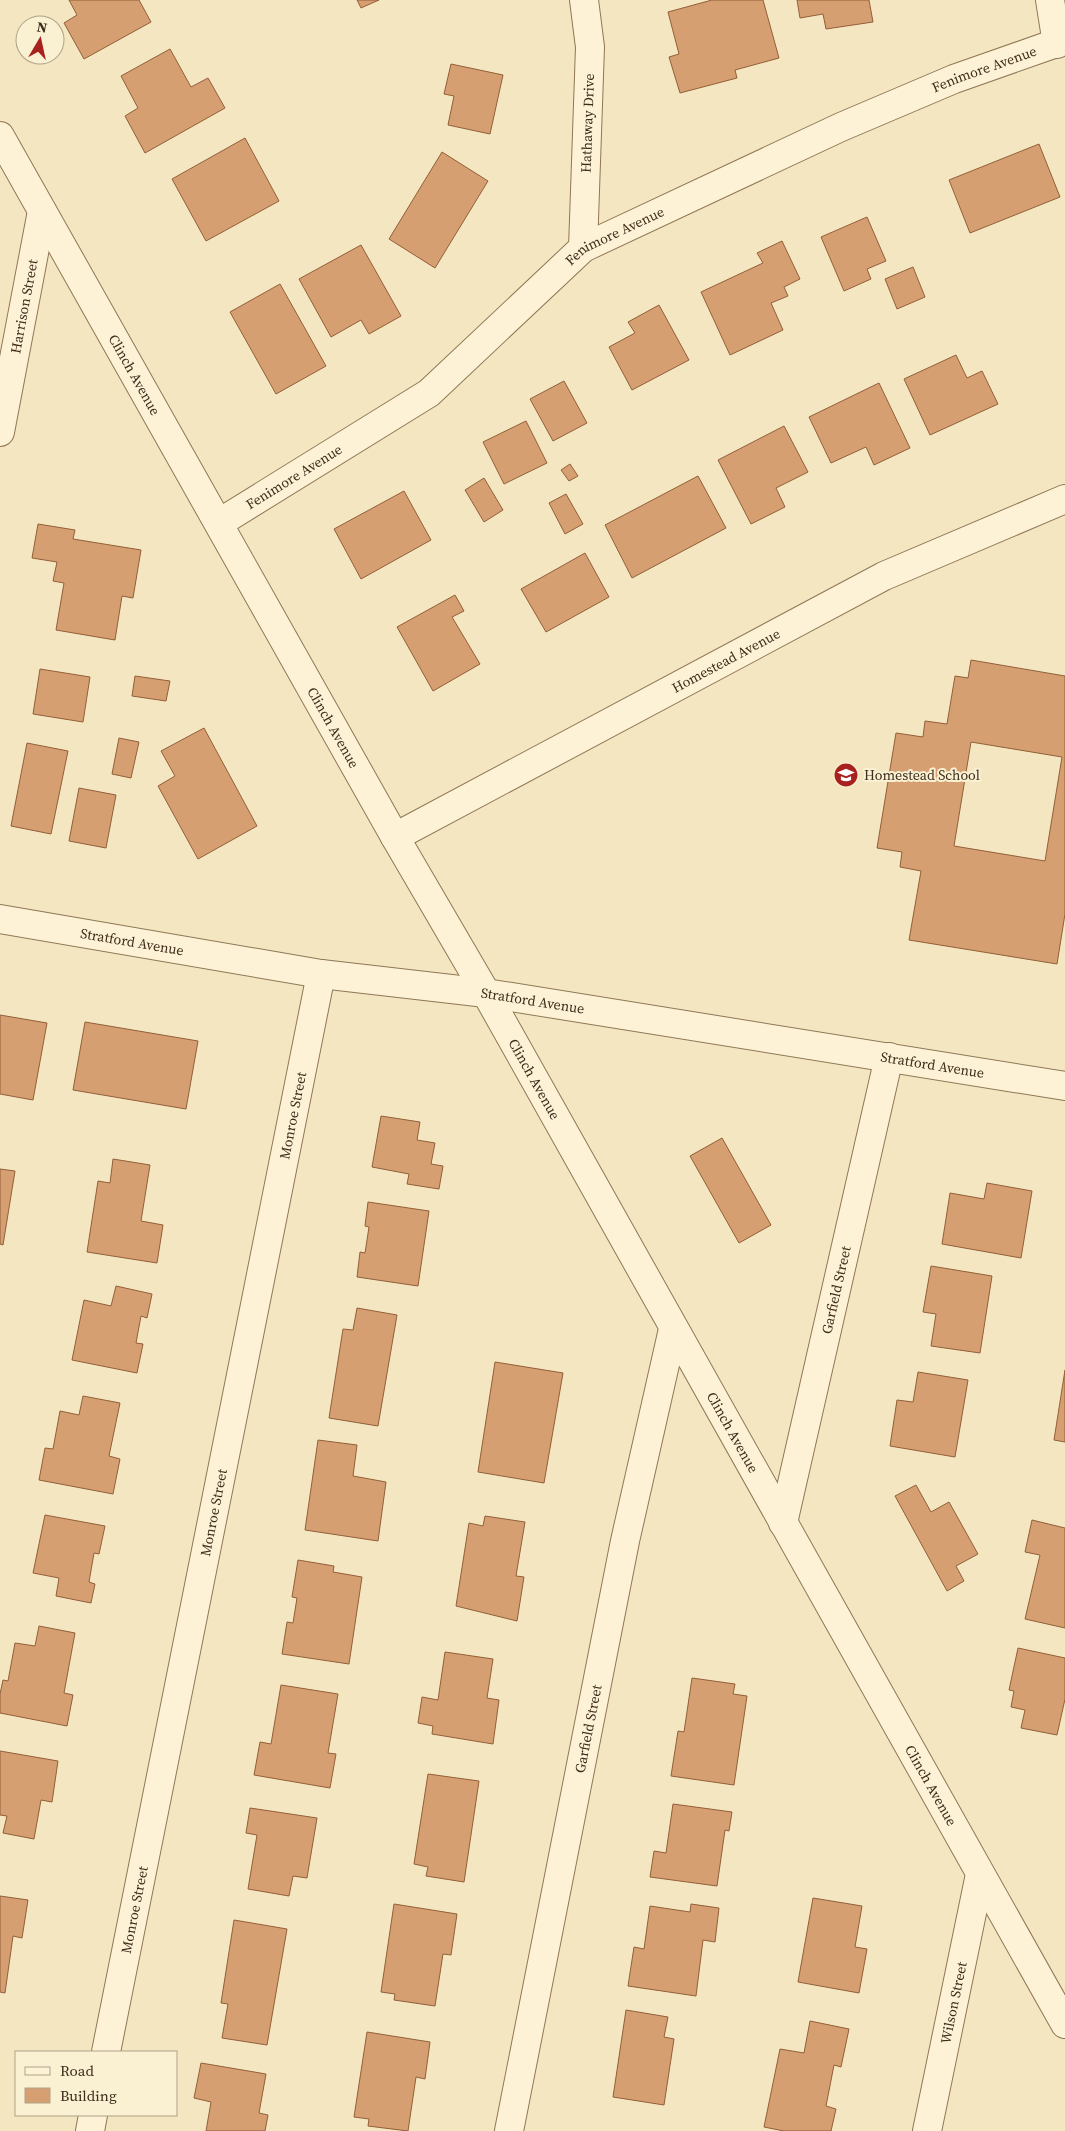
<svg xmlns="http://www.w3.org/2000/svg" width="1065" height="2131" viewBox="0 0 1065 2131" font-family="'Source Serif 4',serif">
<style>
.building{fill:#d69f72;stroke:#925f38;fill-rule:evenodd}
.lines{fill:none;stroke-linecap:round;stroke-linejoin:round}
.minor-casing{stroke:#907756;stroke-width:30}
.minor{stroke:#fdf2d6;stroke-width:28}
.labels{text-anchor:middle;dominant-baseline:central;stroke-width:4;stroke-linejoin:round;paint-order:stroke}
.street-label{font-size:14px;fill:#3e2d1c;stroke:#faf0d2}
.poi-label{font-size:14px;fill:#3e2d1c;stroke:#faf0d2;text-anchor:start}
</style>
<rect width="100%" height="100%" fill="#f3e6c1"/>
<path class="building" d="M69,0H139L151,22L84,59L64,23L77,15Z
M357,0H379L361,8Z
M712,0H763L779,58L735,70L737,78L680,93L669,57L679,54L668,12Z
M797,0H869L873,22L826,29L823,14L800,18Z
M170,49L191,87L208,78L225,108L145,153L125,116L138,108L121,76Z
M451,64L503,75L490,134L448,125L454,96L444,94Z
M245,138L279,201L206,241L172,179Z
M1039,144L1060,197L970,233L949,180Z
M442,152L488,181L435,268L389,239Z
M867,217L886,261L867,269L871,279L844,291L821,237Z
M782,241L800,279L784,287L788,296L771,303L783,330L730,355L701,292L763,263L757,253Z
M361,245L401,316L369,334L361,320L331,337L299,279Z
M913,267L925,297L897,309L885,279Z
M280,284L326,366L276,394L230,312Z
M659,305L689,360L632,390L609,347L635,333L628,322Z
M956,355L967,378L982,371L998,404L930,435L904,379Z
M564,381L587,423L553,441L530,399Z
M879,383L910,448L874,465L866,447L831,463L809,417Z
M526,421L547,463L504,484L483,442Z
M784,426L808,472L776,488L785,507L751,524L718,460Z
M570,464L578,476L569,481L561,470Z
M698,476L726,528L632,578L605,525Z
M484,478L503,510L484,522L465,490Z
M404,491L431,540L361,579L334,529Z
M566,494L583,524L565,534L549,503Z
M38,524L75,530L73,539L141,550L133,598L122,596L115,640L56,630L64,583L53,581L57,562L32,558Z
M585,553L609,597L546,632L521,589Z
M455,595L464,611L452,617L480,664L433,691L397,627Z
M971,660L1065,676V914L1057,964L909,940L921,871L900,867L902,852L877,848L896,733L923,737L925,721L947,724L955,676L968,678ZM971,742L1062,757L1045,861L954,846Z
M40,669L90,677L83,722L33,714Z
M135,676L170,681L166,701L132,696Z
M204,728L257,826L198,859L158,786L175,776L161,751Z
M119,738L139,742L131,778L112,774Z
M27,743L68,751L51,834L11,826Z
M79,788L116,795L106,848L69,841Z
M0,1015L47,1023L33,1100L0,1094Z
M85,1022L198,1041L186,1109L73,1090Z
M381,1116L420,1122L417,1140L435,1143L431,1164L443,1166L439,1189L407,1184L409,1174L372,1167Z
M722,1138L771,1225L739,1243L690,1156Z
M113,1159L150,1165L141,1221L163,1225L157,1263L87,1252L98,1181L110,1183Z
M0,1169L15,1171L3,1245L0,1244Z
M987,1183L1032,1191L1021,1258L942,1244L950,1193L984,1199Z
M368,1202L429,1211L418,1286L357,1277L360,1252L365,1253L369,1227L365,1226Z
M931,1266L992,1276L980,1353L931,1346L936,1314L923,1312Z
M116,1286L152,1294L147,1318L141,1316L136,1343L143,1344L137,1373L72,1360L84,1300L111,1306Z
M357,1308L397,1315L378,1426L329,1418L343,1329L353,1330Z
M495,1362L563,1373L544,1483L478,1472Z
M1065,1370V1442L1054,1440Z
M918,1372L968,1380L955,1457L890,1446L897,1400L913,1402Z
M83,1396L120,1403L109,1456L120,1459L113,1494L39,1480L45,1448L53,1449L60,1411L79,1415Z
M318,1440L357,1445L353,1476L386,1482L378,1541L305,1530Z
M916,1485L931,1512L949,1502L978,1554L956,1566L964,1581L947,1591L895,1496Z
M45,1515L105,1526L99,1554L94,1553L89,1582L95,1584L91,1603L56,1596L59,1578L33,1573Z
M485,1516L525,1522L516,1576L524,1577L517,1621L456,1606L469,1523L483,1526Z
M1032,1520L1065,1528V1628L1025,1619L1040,1555L1025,1552Z
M298,1560L334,1566L333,1572L362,1577L349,1664L282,1654L287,1622L293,1623L297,1598L292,1597Z
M39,1626L75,1633L64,1693L73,1695L67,1726L0,1713V1694L3,1680L8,1681L15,1643L35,1646Z
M1018,1648L1065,1658V1699L1057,1735L1021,1728L1025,1710L1011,1707L1014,1691L1009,1690Z
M445,1652L493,1659L487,1698L499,1700L493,1744L432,1734L433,1726L418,1723L422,1697L438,1700Z
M692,1678L735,1684L733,1694L747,1696L734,1785L671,1776L678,1731L684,1732Z
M281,1685L338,1694L328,1753L336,1754L330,1788L254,1775L260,1742L271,1744Z
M0,1751L58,1761L52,1802L41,1800L34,1839L3,1833L7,1816L0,1815Z
M428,1774L479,1781L464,1882L426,1876L428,1867L414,1864Z
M673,1804L732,1812L729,1831L725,1830L717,1886L650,1877L654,1851L666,1853Z
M250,1808L317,1818L307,1878L293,1876L289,1896L248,1889L257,1835L246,1833Z
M0,1896L28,1900L22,1938L13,1936L5,1993L0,1992Z
M813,1898L862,1906L855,1947L867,1949L859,1993L798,1982Z
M394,1904L457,1914L451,1955L443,1954L435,2006L394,2000L395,1994L381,1992Z
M691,1904L719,1908L715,1942L703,1940L696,1996L628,1986L634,1947L644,1949L650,1906L690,1912Z
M234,1920L287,1929L267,2045L222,2038L228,2004L221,2003Z
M626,2010L668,2017L664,2037L674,2039L664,2105L613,2097Z
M810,2021L849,2029L841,2067L834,2065L826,2106L836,2109L831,2131H784L764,2127L780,2049L804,2053Z
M367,2032L430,2042L425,2079L416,2077L408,2131L368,2126L369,2119L354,2117Z
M201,2063L266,2074L259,2113L268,2115L265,2131H206L211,2102L194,2098Z"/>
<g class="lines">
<defs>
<g id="minor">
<path d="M1050,0L1057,44"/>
<path id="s1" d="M0,136L395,837L486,993L1065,2024"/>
<path id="s2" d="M583,248L590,47L584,0"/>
<path id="s3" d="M0,432L42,211"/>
<path id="s4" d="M219,523L429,393L583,248L841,127L954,79L1065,40"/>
<path id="s5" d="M395,837L884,576L1065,499"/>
<path id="s6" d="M0,919L321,974L486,993L1065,1086"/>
<path id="s7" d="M783,1523L889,1057"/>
<path id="s8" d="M106,2052L321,974"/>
<path d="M90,2131L93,2115"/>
<path id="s9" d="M509,2131L625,1541L673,1329"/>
<path id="s10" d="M927,2131L980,1874"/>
</g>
</defs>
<use href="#minor" class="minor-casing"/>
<use href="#minor" class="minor"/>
</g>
<defs>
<symbol id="school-disc" viewBox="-11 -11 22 22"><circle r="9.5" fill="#a7211e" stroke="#faf0d2"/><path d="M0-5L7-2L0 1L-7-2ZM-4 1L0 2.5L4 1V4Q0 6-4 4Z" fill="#fff"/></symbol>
</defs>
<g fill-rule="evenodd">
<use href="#school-disc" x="832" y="761" width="28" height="28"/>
</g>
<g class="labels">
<g class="street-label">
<text stroke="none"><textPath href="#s4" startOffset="898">Fenimore Avenue</textPath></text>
<text stroke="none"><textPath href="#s2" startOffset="125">Hathaway Drive</textPath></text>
<text stroke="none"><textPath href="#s4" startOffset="492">Fenimore Avenue</textPath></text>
<text stroke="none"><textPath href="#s3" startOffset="128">Harrison Street</textPath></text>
<text stroke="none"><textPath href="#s1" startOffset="274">Clinch Avenue</textPath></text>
<text stroke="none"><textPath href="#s4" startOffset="88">Fenimore Avenue</textPath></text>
<text stroke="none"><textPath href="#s5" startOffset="375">Homestead Avenue</textPath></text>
<text stroke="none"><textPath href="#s1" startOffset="679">Clinch Avenue</textPath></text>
<text stroke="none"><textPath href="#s6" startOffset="134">Stratford Avenue</textPath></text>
<text stroke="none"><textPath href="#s6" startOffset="539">Stratford Avenue</textPath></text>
<text stroke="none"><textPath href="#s6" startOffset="944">Stratford Avenue</textPath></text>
<text stroke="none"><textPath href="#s1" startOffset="1084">Clinch Avenue</textPath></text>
<text stroke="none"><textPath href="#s8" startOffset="955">Monroe Street</textPath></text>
<text stroke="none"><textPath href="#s7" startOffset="239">Garfield Street</textPath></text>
<text stroke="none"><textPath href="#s1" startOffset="1489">Clinch Avenue</textPath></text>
<text stroke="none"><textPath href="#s8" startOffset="550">Monroe Street</textPath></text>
<text stroke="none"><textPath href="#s9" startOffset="410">Garfield Street</textPath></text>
<text stroke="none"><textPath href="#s1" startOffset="1894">Clinch Avenue</textPath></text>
<text stroke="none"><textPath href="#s8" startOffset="145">Monroe Street</textPath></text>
<text stroke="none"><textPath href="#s10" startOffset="131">Wilson Street</textPath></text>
</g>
<g class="poi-label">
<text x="864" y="775">Homestead School</text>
</g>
</g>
<rect x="15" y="2051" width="162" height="65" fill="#faf0d2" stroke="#afa289"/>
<rect x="25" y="2067" width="25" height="8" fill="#fdf2d6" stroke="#afa289"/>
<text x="60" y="2076" font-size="15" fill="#3e2d1c">Road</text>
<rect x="25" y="2088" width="25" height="15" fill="#d69f72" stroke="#afa289"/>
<text x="60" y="2101" font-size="15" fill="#3e2d1c">Building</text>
<g transform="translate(40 40) rotate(9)"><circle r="24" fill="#faf0d2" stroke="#afa289"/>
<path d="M0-4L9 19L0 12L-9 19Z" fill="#a7211e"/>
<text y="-8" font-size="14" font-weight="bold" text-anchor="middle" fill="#3e2d1c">N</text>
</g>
</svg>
